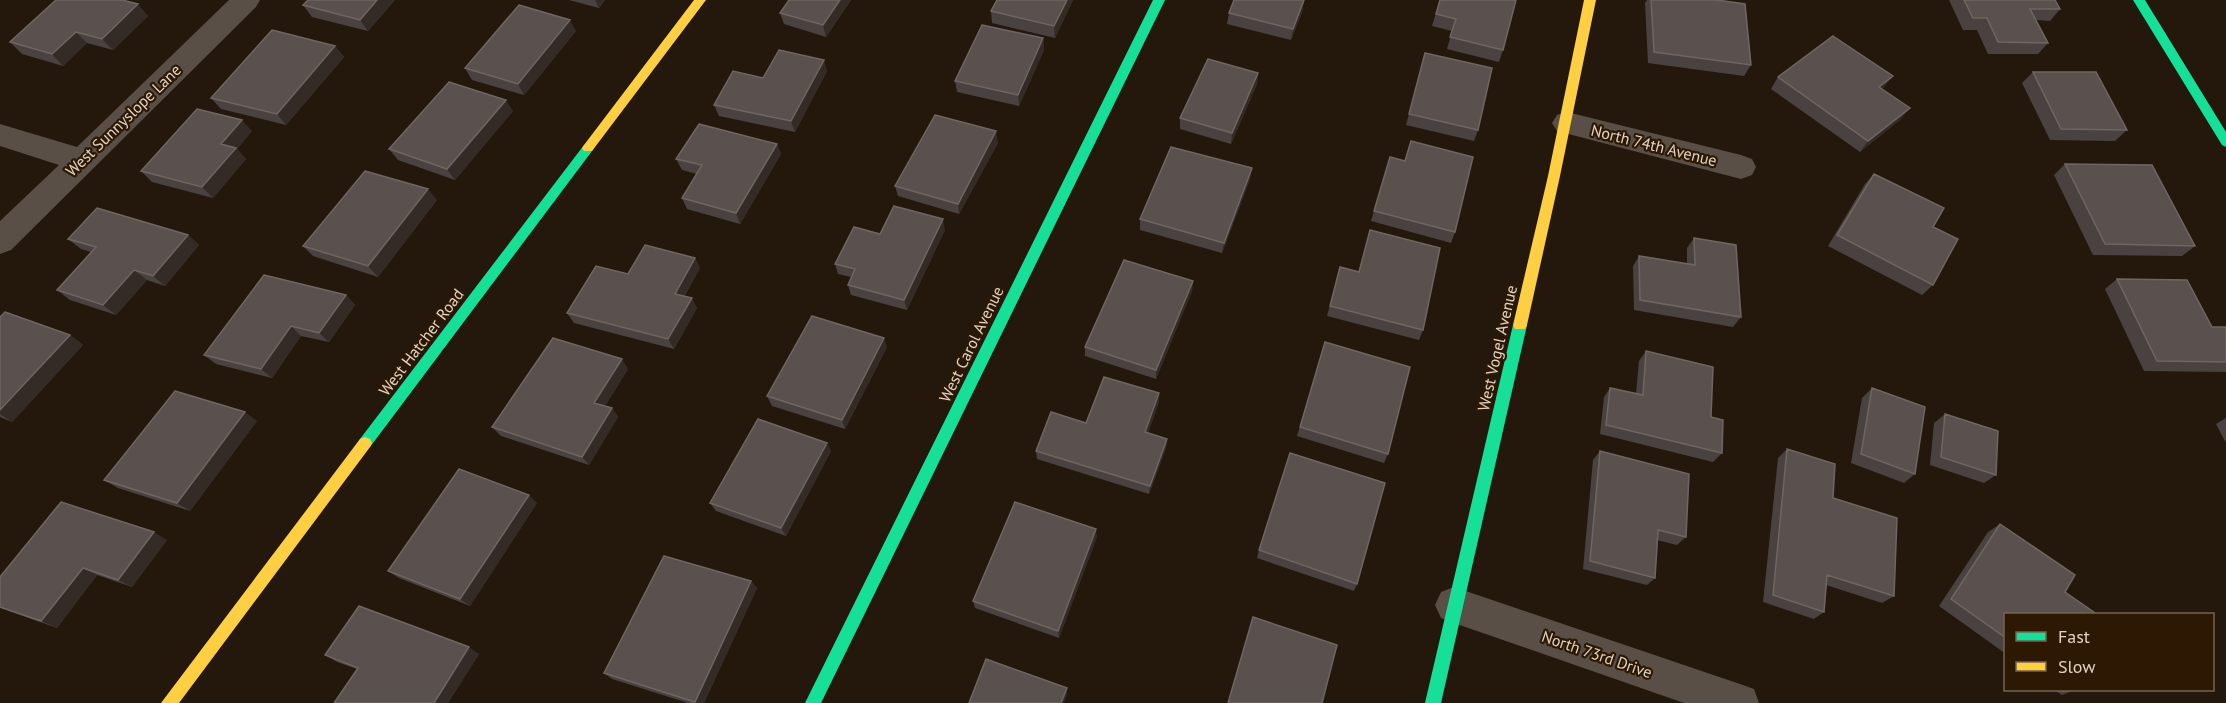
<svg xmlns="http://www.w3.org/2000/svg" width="2226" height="703" viewBox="0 0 2226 703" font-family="'PT Sans',sans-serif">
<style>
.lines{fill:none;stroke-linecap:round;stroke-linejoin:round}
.street{fill:#594f47;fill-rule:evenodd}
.fast{fill:#16e098;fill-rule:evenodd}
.slow{fill:#ffcf43;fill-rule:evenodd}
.wall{fill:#4a4241}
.shaded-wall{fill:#342b26}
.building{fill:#5a514f;stroke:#6f6662;stroke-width:1.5}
.labels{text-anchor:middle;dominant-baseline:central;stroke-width:4.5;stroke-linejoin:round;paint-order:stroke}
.street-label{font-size:16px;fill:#e0d2c5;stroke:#2d1804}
</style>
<rect width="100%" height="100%" fill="#24180d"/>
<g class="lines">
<path class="street" d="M229,0H260L256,7L11,250L0,254V221L59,165L0,146V124L77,147Z
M1567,112L1741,155L1752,159L1756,167L1752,175L1741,179L1557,131L1552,123L1557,115Z
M1454,587L1740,684L1754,689L1759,703H1684L1454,623L1441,618L1435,605L1441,592Z"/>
<path class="fast" d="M1153,0H1165L821,703H805Z
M2133,0H2145L2226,132V147L2222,145Z
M588,143L592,145L594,148L592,151L370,447L365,449L360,447L358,443L360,439L584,145Z
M1520,319L1525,321L1527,325L1441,703H1425L1513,325L1515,321Z"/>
<path class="slow" d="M694,0H706L592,151H584L582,148L584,145Z
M1584,0H1596L1560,176L1527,325L1525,329H1515L1513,325L1548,176Z
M365,437L370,439L372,443L370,447L179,703H161L360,439Z"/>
</g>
<path class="wall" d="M395,0L368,31L312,17L303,5Z
M569,0H605L599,8Z
M851,0L826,37L784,24L780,13Z
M997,0H1073L1055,38L992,23L991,11Z
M1304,0L1302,12L1291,40L1227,24L1229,13Z
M1440,0L1503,50L1499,62L1447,49L1452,31L1432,26Z
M1647,0H1717L1751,65L1744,76L1648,63L1645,3Z
M1949,0H2055L2060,9L2050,21L2036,20L2048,43L2038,54H1988L1977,30H1963Z
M148,16L113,50L87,43L63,66L22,54L10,42Z
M576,31L524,95L472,80L465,68Z
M1043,38L1044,50L1019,106L957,92L955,81Z
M335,46L344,57L286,125L221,109L211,98Z
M1425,53L1478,130L1474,141L1406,125Z
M827,71L795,132L719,116L714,105L763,78Z
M2033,72L2127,130L2115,141L2050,140L2022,83Z
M1258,73L1257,84L1231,144L1180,129V118Z
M1778,77L1884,87L1882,89L1901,119L1860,152L1771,89Z
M513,111L455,180L398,160L389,149Z
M252,131L237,149L246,159L213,198L152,182L141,171Z
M998,143L959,214L898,196L895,186Z
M777,144L781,154L740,224L687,209L682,198L697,174L682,170L676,159Z
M1390,157L1455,232L1451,243L1371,221Z
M2065,164L2195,246L2182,256L2093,255L2054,175Z
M1874,174L1933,227V285L1922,295L1828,246L1865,184Z
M1250,179L1222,253L1140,230V219Z
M437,200L378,277L313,256L303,246Z
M945,230L907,310L851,295L848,285L851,277L838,274L835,264L880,234Z
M188,235L199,245L165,286L147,280L116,315L70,300L57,290L91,252L81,249L68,239Z
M1694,238L1741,317L1733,327L1634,310L1633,266L1639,256L1687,264V248Z
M695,258L700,268L684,297L697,308L674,349L574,323L567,313L628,274Z
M1340,267L1359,272L1423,330L1419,340L1327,316Z
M2117,279L2212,327H2226V372L2144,371L2105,289Z
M1193,281L1192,291L1156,379L1085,356V347Z
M346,295L355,305L329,342L301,336L272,378L216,364L204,355Z
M0,317L70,335L83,345L12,422L0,417Z
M1325,342L1388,454L1384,463L1297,436Z
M887,347L845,429L772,406L767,396Z
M1646,351L1711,417L1722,453L1713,462L1600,434L1604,397L1610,388L1636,394L1639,361Z
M628,369L605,406L612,408L618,417L589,465L501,436L492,427Z
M1872,388L1915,474L1904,483L1851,463L1862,398Z
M1159,402L1148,433L1167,439L1166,448L1149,494L1037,459L1036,451L1086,423Z
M1945,414L1996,475L1984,483L1930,465L1934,423Z
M2226,418V443L2216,424Z
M257,421L190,511L118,488L104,480Z
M1787,449L1833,498L1894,596L1882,603L1826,585L1824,612L1814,619L1763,602L1778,458Z
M831,451L786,536L716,511L710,503Z
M1600,451L1686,537L1677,545L1657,540L1655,578L1647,585L1583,569L1593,460Z
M537,503L470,606L399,578L388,571Z
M2000,524L2065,592L2006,615V654L1939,606L1988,532Z
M1097,537L1059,638L975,608L973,601Z
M167,540L132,587L97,575L57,628L0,608V577Z
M1259,550L1357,584L1354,591L1257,558Z
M751,581L757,588L704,703H688L612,679L604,673Z
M479,654L448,703H334L357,669L337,662L325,655Z
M2054,690H2075L2062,695Z"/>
<path class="shaded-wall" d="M377,0H395L368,31L360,20Z
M595,0H605L599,8Z
M840,0H851L826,37L823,25Z
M1067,0H1073L1055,38L1054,26Z
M1304,0L1302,12L1291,40L1293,29Z
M138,4L148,16L113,50L102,39Z
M570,20L576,31L524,95L518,84Z
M76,32L87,43L63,66L52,54Z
M1043,38L1044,50L1019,106L1018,95Z
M335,46L344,57L286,125L277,114Z
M824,60L827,71L795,132L791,121Z
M1258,73L1257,84L1231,144L1232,133Z
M1893,76L1884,87L1870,98L1879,87Z
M506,100L513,111L455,180L447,169Z
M1910,108L1901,119L1860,152L1868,141Z
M242,120L252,131L237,149L246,159L213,198L202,187L221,144Z
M996,131L998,143L959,214L958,204Z
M777,144L781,154L740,224L736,213Z
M1252,168L1250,179L1222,253L1224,243Z
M428,189L437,200L378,277L368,266Z
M943,219L945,230L907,310L904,300Z
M188,235L199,245L165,286L153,276Z
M695,258L700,268L680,304L675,294Z
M134,270L147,280L116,315L103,305Z
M1193,281L1192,291L1156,379V370Z
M346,295L355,305L329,342L319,333Z
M692,298L697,308L674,349L668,339Z
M291,326L301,336L272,378L261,369Z
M70,335L83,345L12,422L0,414V410Z
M884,338L887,347L845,429L842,420Z
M622,359L628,369L601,412L594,403Z
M1159,393V402L1145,441V432Z
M612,408L618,417L589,465L582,457Z
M245,412L257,421L190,511L177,503Z
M1167,439L1166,448L1149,494L1150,486Z
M827,443L831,451L786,536L781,528Z
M529,495L537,503L470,606L460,599Z
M1096,529L1097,537L1059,638L1058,631Z
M154,532L167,540L132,587L118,580Z
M83,568L97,575L57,628L41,621Z
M751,581L757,588L704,703H697L695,702Z
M469,647L479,654L448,703H434Z
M1067,688V694L1064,703H1061Z"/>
<path class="building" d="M56,0H122L138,4L102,39L76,32L52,54L10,42Z
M308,0H377L360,20L303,5Z
M789,0H840L823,25L780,13Z
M997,0H1067L1054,26L991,11Z
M1234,0H1304L1293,29L1229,13Z
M1440,0H1516L1503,50L1450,37L1456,19L1436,14Z
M1651,0H1717L1745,4L1751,65L1654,52Z
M1964,0H2055L2060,9H2030L2048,43L1998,42L1987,18H1973Z
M519,5L570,20L518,84L465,68Z
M982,25L1043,38L1018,95L955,81Z
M272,30L335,46L277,114L211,98Z
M1833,36L1893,76L1879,87L1910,108L1868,141L1778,77Z
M779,50L824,60L791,121L714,105L733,71L763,78Z
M1425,53L1492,68L1478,130L1409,114Z
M1208,59L1258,73L1232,133L1180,118Z
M2033,72H2096L2127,130L2061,129Z
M449,82L506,100L447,169L389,149Z
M197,109L242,120L221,144L236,148L202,187L141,171Z
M935,115L996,131L958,204L895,186Z
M699,124L777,144L736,213L682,198L702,165L676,159Z
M1411,141L1473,157L1455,232L1374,211L1390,157L1405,161Z
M1171,147L1252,168L1224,243L1140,219Z
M2065,164L2152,165L2195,246L2105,244Z
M365,171L428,189L368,266L303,246Z
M1874,174L1944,208L1933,227L1958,239L1933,285L1837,235Z
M894,206L943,219L904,300L848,285L855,269L835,264L854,227L880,234Z
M97,208L188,235L153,276L134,270L103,305L57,290L96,247L68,239Z
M1370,230L1440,248L1423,330L1330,306L1340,267L1359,272Z
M1694,238L1736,245L1741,317L1640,300L1639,256L1695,265Z
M645,245L695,258L675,294L692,298L668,339L567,313L596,266L628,274Z
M1124,260L1193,281L1156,370L1085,347Z
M264,275L346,295L319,333L291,326L261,369L204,355Z
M2117,279L2187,280L2212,327H2226V362L2157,361Z
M5,312L70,335L0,410V317Z
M812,316L884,338L842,420L767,396Z
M553,338L622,359L594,403L612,408L582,457L492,427Z
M1325,342L1410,367L1388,454L1300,427Z
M1646,351L1713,367L1711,417L1723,420L1722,453L1606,425L1610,388L1643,395Z
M1104,377L1159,393L1145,432L1167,439L1150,486L1036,451L1051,412L1086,423Z
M1872,388L1925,407L1915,474L1861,454Z
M175,391L245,412L177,503L104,480Z
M1945,414L1998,431L1996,475L1941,457Z
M758,419L827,443L781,528L710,503Z
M1787,449L1835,464L1833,498L1897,518L1894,596L1827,575L1824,612L1773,595Z
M1600,451L1689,474L1686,537L1658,530L1655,578L1590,561Z
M1290,453L1385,483L1357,584L1259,550Z
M459,469L529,495L460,599L388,571Z
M61,502L154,532L118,580L83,568L41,621L0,607V577Z
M1015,502L1096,529L1058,631L973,601Z
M2000,524L2075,575L2065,592L2098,615H2006V638L1951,599Z
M664,556L751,581L695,702L604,673Z
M359,606L469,647L434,703H334L358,668L325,655Z
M1253,617L1337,645L1322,703H1228Z
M986,659L1067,688L1061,703H969Z"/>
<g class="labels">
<g class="street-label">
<text transform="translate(123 120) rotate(-44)">West Sunnyslope Lane</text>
<text transform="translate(1654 145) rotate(14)">North 74th Avenue</text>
<text transform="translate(421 342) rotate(-53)">West Hatcher Road</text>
<text transform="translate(971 344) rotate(-64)">West Carol Avenue</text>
<text transform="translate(1497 348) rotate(-77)">West Vogel Avenue</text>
<text transform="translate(1597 654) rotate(19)">North 73rd Drive</text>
</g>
</g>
<rect x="2004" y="613" width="210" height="78" fill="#2d1804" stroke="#756251" stroke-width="1.5"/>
<rect x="2016" y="632" width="30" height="9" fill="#16e098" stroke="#756251" stroke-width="1.5"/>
<text x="2058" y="643" font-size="18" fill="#e0d2c5">Fast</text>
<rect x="2016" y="662" width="30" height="9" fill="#ffcf43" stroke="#756251" stroke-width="1.5"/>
<text x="2058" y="673" font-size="18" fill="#e0d2c5">Slow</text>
</svg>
